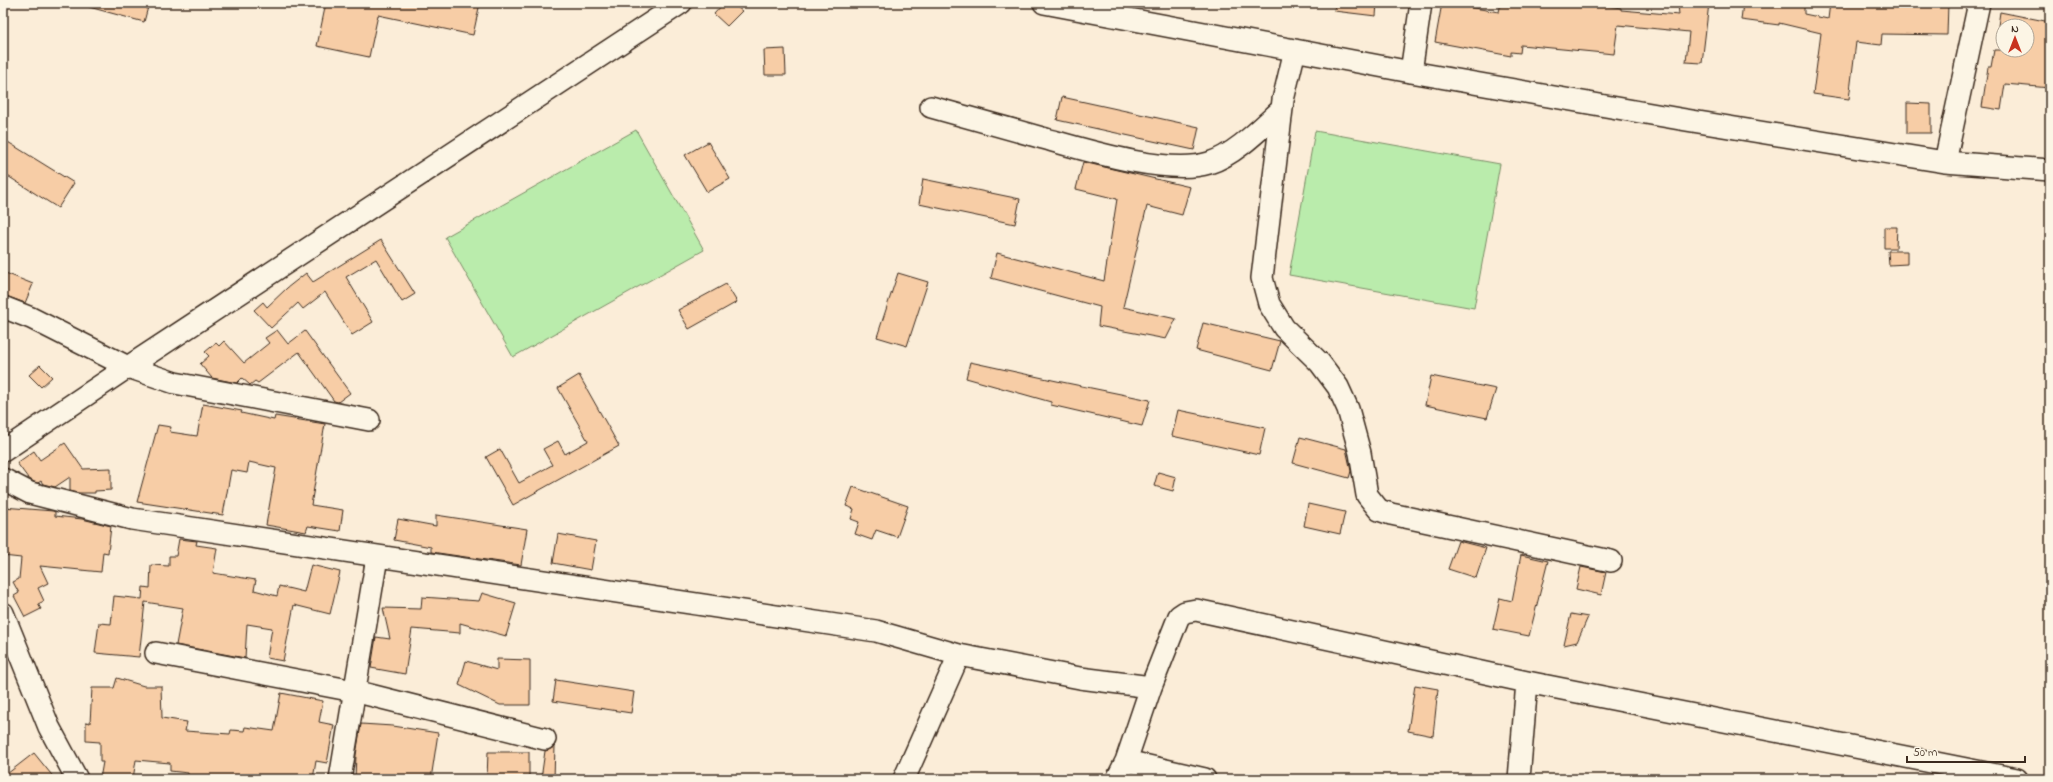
<svg xmlns="http://www.w3.org/2000/svg" width="2053" height="782" viewBox="0 0 2053 782" font-family="'Indie Flower',sans-serif">
<style>
.green{fill:#baecac;stroke:#7a8b65}
.building{fill:#f7cda6;stroke:#3b2a1e}
.lines{fill:none;stroke-linecap:round;stroke-linejoin:round}
.minor-casing{stroke:#3b2a1e;stroke-width:24}
.minor{stroke:#fcf5e5;stroke-width:21}
</style>
<rect width="100%" height="100%" fill="#fbedd8"/>
<filter id="ink" filterUnits="userSpaceOnUse"><feTurbulence type="fractalNoise" baseFrequency=".025" numOctaves="2"/><feDisplacementMap in="SourceGraphic" scale="8" xChannelSelector="R" yChannelSelector="G"/><feConvolveMatrix kernelMatrix="1 2 1 2 8 2 1 2 1" color-interpolation-filters="sRGB"/></filter>
<g filter="url(#ink)">
<path class="green" d="M636,130L704,250L513,357L445,237Z
M1315,131L1500,164L1474,308L1289,275Z"/>
<path class="building" d="M90,3H149L144,22L89,7Z
M326,3H480L473,35L378,15L369,57L317,46Z
M724,3H732L742,11L727,26L714,14Z
M1335,3H1377L1376,16L1334,11Z
M1442,3L1499,12L1501,3H1587L1621,8V10L1679,15L1678,3H1709L1702,63L1686,62L1689,32L1618,25L1614,54L1521,45L1520,53L1511,52V56L1435,42Z
M1743,3L1804,5V14L1828,19L1830,3H1948L1947,35L1882,34L1881,45L1856,42L1849,99L1813,94L1821,33L1779,23V25L1741,20Z
M2000,12L2050,22V88L2005,84L2001,110L1982,107L1988,67H1991L1994,50H2027V26H1998Z
M785,49L786,75H765L764,50Z
M1062,97L1199,127L1194,150L1057,120Z
M1907,103L1931,104V133H1907Z
M3,139L74,183L58,208L3,173Z
M708,142L730,179L707,192L685,155Z
M1083,162L1190,187L1182,215L1147,206L1123,307L1176,319L1166,339L1098,326L1100,307L991,278L997,253L1104,281L1117,199L1076,189Z
M923,179L1020,199L1015,224L919,204Z
M1884,227H1897L1896,248H1884Z
M381,240L415,294L402,302L376,259L346,277L373,322L352,335L325,292L303,309L298,303L271,328L254,310L263,302L267,307L287,288L306,273L313,282Z
M1888,251H1907V264L1889,265Z
M3,272L33,284L25,303L3,295Z
M898,273L928,282L907,346L877,337Z
M726,284L737,302L689,329L678,310Z
M1203,323L1280,341L1272,370L1196,350Z
M277,330L288,344L305,331L350,393L338,402L334,401L299,352L258,383L255,381L250,385L242,378L237,383L212,378L200,364L209,356L205,352L216,343L219,346L224,341L244,363L269,343L265,338Z
M970,362L1057,381L1150,400L1142,426L1051,405V402L966,378Z
M40,365L52,377L41,387L29,375Z
M579,375L619,446L513,505L486,457L500,449L519,483L552,465L543,449L558,441L565,454L588,441L558,388Z
M1431,376L1496,389L1487,418L1425,405Z
M203,404L242,411L241,413L274,420L275,416L325,424L311,505L343,510L340,531L308,526L306,532L266,525L276,468L249,462L247,473L231,470L223,515L137,502L158,425L171,427L170,432L197,436Z
M1178,410L1265,428L1259,455L1172,436Z
M1300,437L1346,449L1351,471L1349,478L1293,463Z
M65,443L83,469L111,468V490L95,491V493H79L70,491V477L55,487L43,484L41,481L38,483L34,482L28,478L17,463L34,451L40,460Z
M1158,472L1176,477L1173,491L1154,486Z
M853,487L908,506L897,537L876,530L872,540L855,534L859,522L851,519L854,509L846,506Z
M1308,504L1345,512L1340,534L1304,526Z
M3,507L53,511L55,512V516L82,519L111,526L108,553L103,552L101,572L40,566L48,583L38,588L44,601L38,604L41,609L25,617L14,596L19,593L13,582L19,579L21,558L3,556Z
M436,515L527,529L521,565L431,552V547L394,540L398,519L436,526Z
M558,534L596,541L591,570L553,563Z
M179,539L197,541L196,545L217,548L213,573L256,580L254,590L277,596L279,586L304,592L311,565L340,572L330,614L294,605L283,661L267,658L272,628L247,624L245,658L176,645L183,608L145,602L139,657L95,653L99,623L111,624L114,596L142,599L143,587L150,588L151,565L169,566V556H176Z
M1458,541L1486,548L1476,578L1448,569Z
M1521,555L1548,561L1529,636L1493,629L1500,598L1512,601Z
M1581,567L1606,572L1601,595L1576,589Z
M482,593L516,603L506,636L460,623V633L412,629L405,674L371,668L376,637L390,639L383,608L421,609L422,597L479,601Z
M1571,614L1588,617L1577,642L1564,645Z
M497,659L530,660V705H500L459,685L466,661L497,670Z
M117,678L144,686H161L162,718L187,722L185,731L230,734L231,730L244,731L245,727L274,731L281,693L323,701L319,722L334,725L327,763L316,761L313,779H229L188,776V773L170,771V763L136,760L133,779H100L103,762H100V742L86,741V722L90,723L92,688H114Z
M556,680L634,692L631,713L553,701Z
M1415,685L1438,689L1433,736L1408,731Z
M361,724L393,726L438,733L431,779H355L356,755Z
M555,746L554,779H541L545,751L549,750Z
M488,752H529V779H487Z
M34,753L55,779H3V777Z"/>
<g class="lines">
<defs>
<path id="minor" d="M1044,3L1411,72L1680,119L1945,162L2050,170
M1295,50L1283,100L1262,278L1269,304L1284,328L1320,363L1338,387L1348,409L1360,453L1367,495L1379,510L1391,514L1611,561
M1411,72L1421,3
M931,107C967,117 1003,127 1039,137C1082,149 1167,176 1209,163C1235,155 1262,127 1282,109
M1945,162L1979,3
M3,307L31,318L128,367L175,383L369,420
M3,451L128,367L681,3
M3,479L30,493L132,519L876,631L959,655L1080,678L1151,687
M3,613L49,727L77,779
M156,653L354,691L545,739
M1126,761L1151,687L1179,616L1185,612L1196,610L1527,682L2017,779
M340,779L377,557
M904,779L959,655
M1117,779L1126,761L1205,779
M1519,779L1527,682"/>
</defs>
<use href="#minor" class="minor-casing"/>
<use href="#minor" class="minor"/>
</g>
</g>
<rect width="2053" height="782" fill="none" stroke="#fcf5e5" stroke-width="16"/>
<rect x="8" y="8" width="2037" height="766" fill="none" stroke="#3b2a1e" stroke-width="1.5" filter="url(#ink)"/>
<g transform="translate(2015 38)"><circle r="19" fill="#fcf5e5" stroke="#afa495"/>
<path d="M0-3L7 15L0 10L-7 15Z" fill="#c8321e"/>
<text y="-6" font-size="11" font-weight="bold" text-anchor="middle" fill="#3b2a1e">N</text>
</g>
<path d="M1907 756v6h118v-6" fill="none" stroke="#3b2a1e" stroke-width="2"/>
<text x="1913" y="756" font-size="12" fill="#3b2a1e" stroke="#fcf5e5" stroke-width="3" paint-order="stroke">50 m</text>
</svg>
